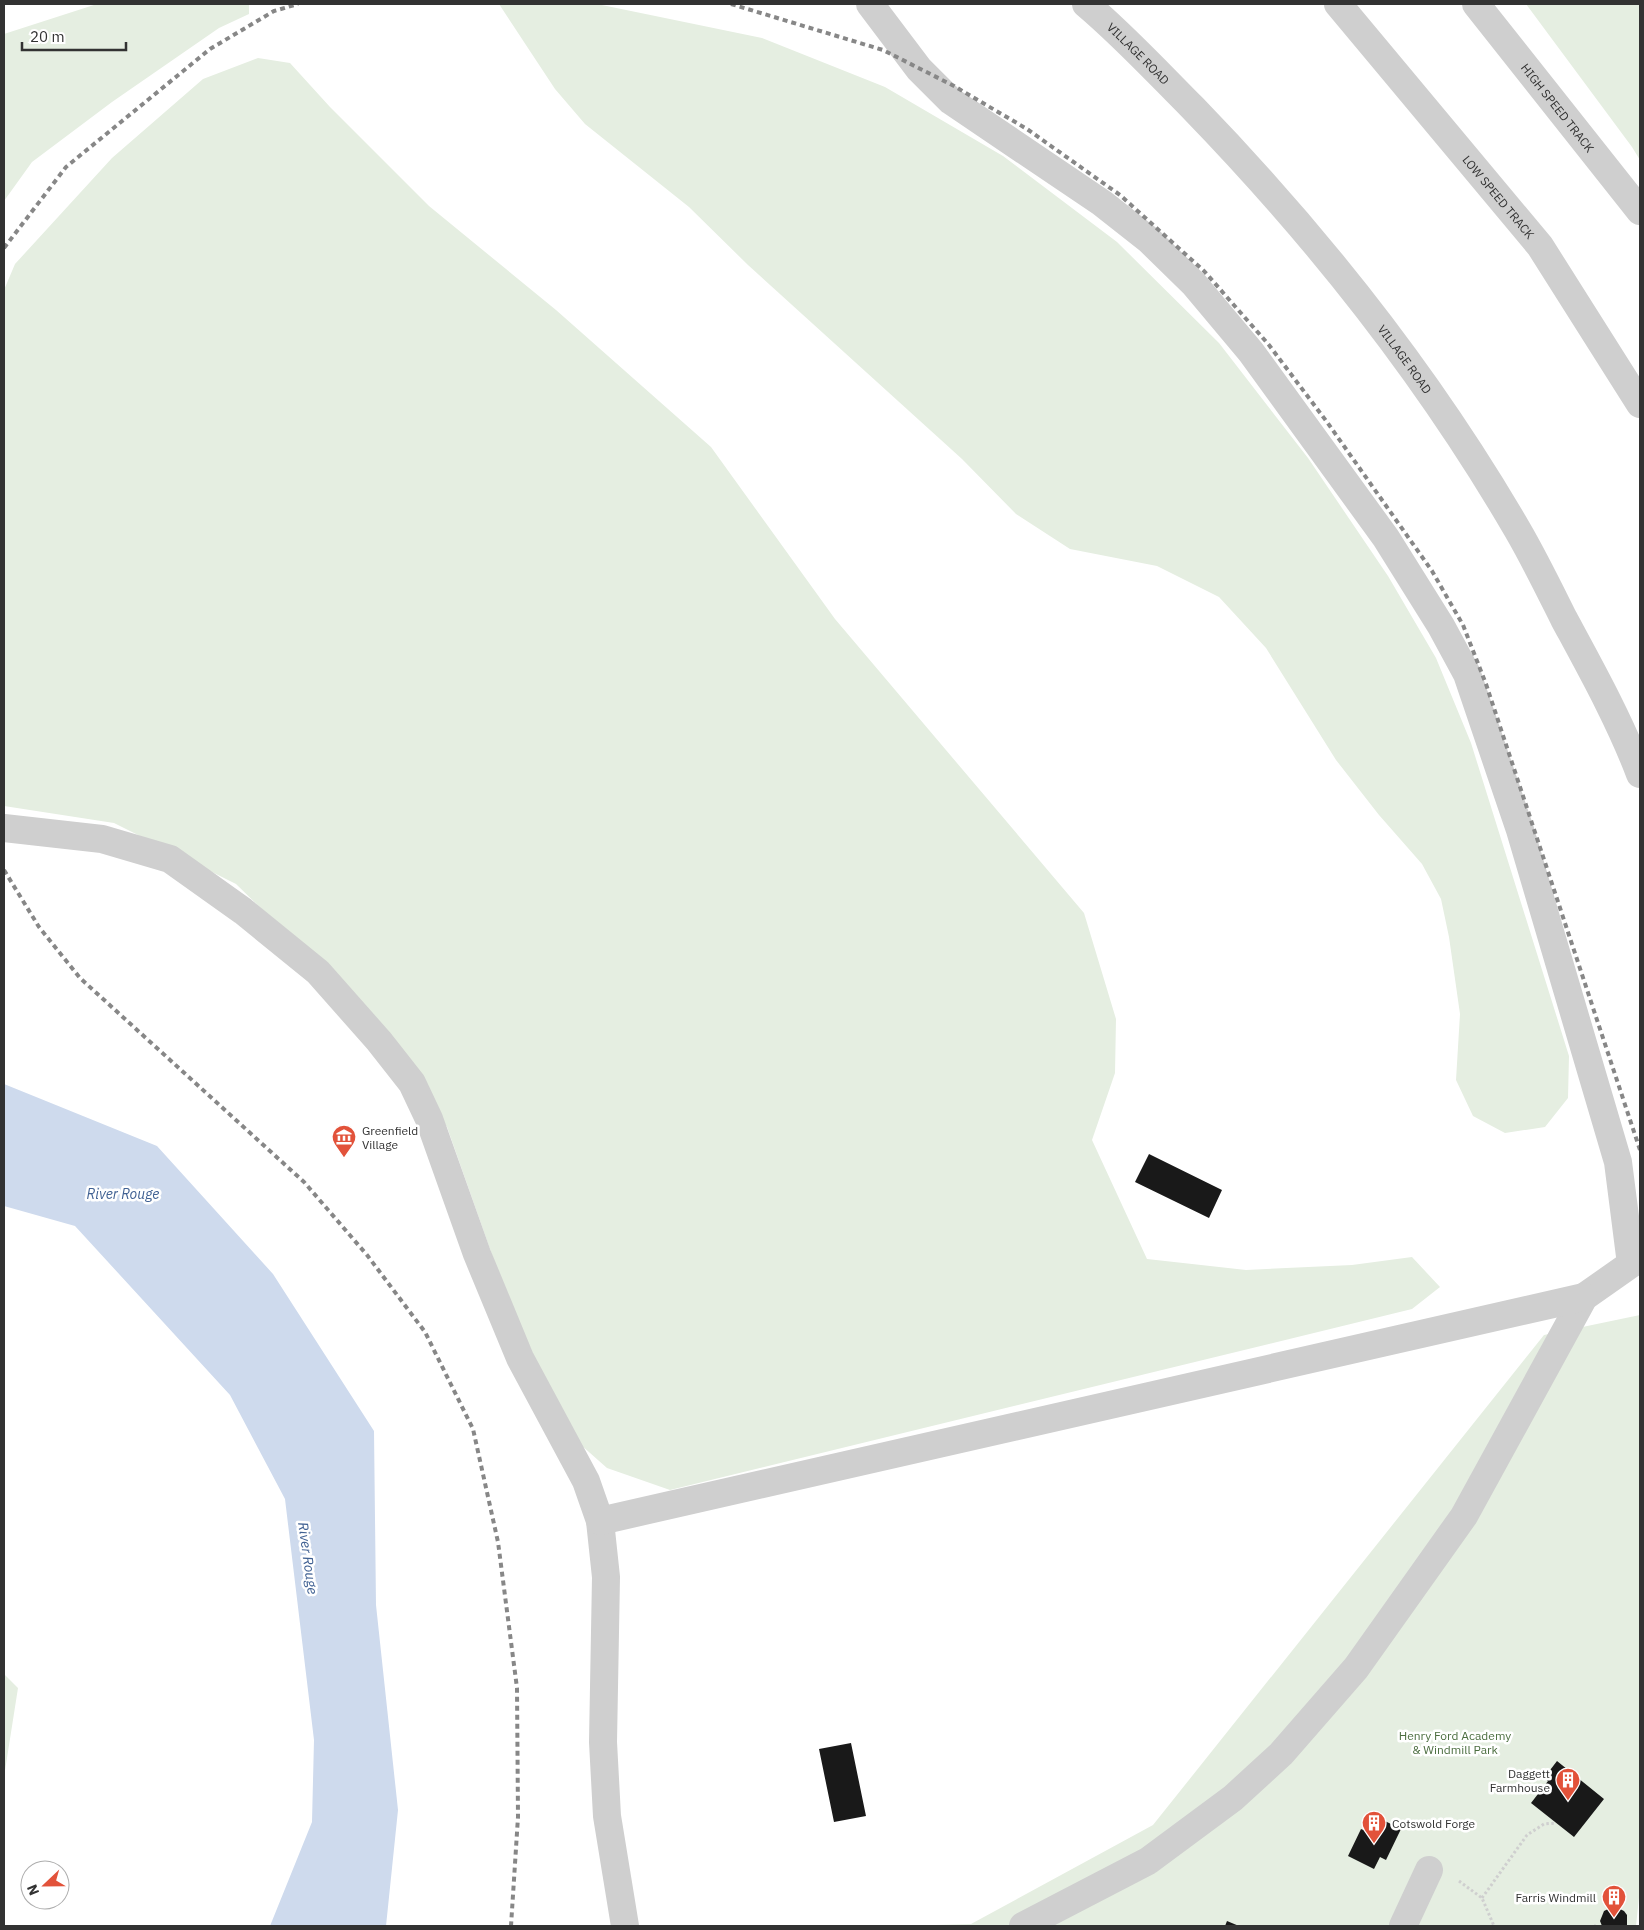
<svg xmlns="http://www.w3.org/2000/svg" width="1644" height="1930" viewBox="0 0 1644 1930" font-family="'IBM Plex Sans',sans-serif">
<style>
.green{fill:#e5eee1}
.water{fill:#cedaed}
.building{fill:#191919}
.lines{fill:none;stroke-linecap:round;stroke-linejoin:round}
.path{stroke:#cfcfcf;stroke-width:3;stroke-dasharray:2.5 2.5;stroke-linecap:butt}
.minor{stroke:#cfcfcf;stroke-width:28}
.rail{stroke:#878787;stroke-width:4;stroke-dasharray:5 4;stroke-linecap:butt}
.labels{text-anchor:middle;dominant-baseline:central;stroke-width:5;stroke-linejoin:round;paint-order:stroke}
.street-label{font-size:12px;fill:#323232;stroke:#fff}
.poi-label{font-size:12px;fill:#323232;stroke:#fff;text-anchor:start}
.park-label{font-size:12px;fill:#4b6d3f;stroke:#fff}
.water-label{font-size:14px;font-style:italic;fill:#406193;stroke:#fff}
</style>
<rect width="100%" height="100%" fill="#fff"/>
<path class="green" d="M97,4H249V14L219,28L112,102L32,162L4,201V34Z
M499,4H597L762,38L885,87L1003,156L1117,242L1219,343L1308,458L1388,576L1436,658L1471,743L1569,1056L1568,1098L1545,1127L1505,1133L1473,1116L1456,1080L1460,1014L1449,937L1441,899L1422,864L1379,815L1336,760L1266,648L1219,597L1157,566L1070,549L1016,514L962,459L748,265L689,207L585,124L555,89Z
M1526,4H1640V160L1632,147Z
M258,58L290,63L330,107L429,206L556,310L711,447L835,619L1084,913L1116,1019L1115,1073L1092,1140L1147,1259L1246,1270L1352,1265L1412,1257L1440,1287L1412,1309L670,1490L607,1468L581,1445L537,1363L502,1283L447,1127L368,1013L236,884L114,823L4,806V290L15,264L112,158L203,79Z
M1640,1315V1888L1636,1926H898L971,1924L1153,1825L1544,1335Z
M4,1674L18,1688L4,1777Z"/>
<path class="water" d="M4,1084L157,1146L273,1274L374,1431L376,1605L398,1810L386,1926H270L312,1822L314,1740L285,1499L230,1395L75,1226L4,1206Z"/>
<path class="building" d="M1149,1154L1222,1190L1209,1218L1135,1182Z
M851,1743L866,1816L834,1822L819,1749Z
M1557,1761L1604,1799L1574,1837L1531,1803L1548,1781L1544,1778Z
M1375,1816L1401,1829L1386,1860L1380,1857L1374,1869L1348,1856L1361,1829L1368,1832Z
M1614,1906L1624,1911L1627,1915V1926H1602L1600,1921L1604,1911Z
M1227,1921L1239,1926H1225Z"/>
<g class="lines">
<path class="path" d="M1459,1881L1482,1898L1494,1926
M1482,1898L1527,1835L1544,1824L1556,1823
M1595,1926L1596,1925"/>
<g class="minor">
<path d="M870,4L919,69L951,101L1102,203L1149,240L1194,284L1251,352L1386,538L1441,626L1467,674L1520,830L1618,1162L1631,1264L1584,1297L1464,1516L1356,1668L1281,1754L1233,1798L1148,1861L1023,1926"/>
<path id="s1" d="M1086,4C1124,36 1158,73 1193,108C1316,235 1428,376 1517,529C1534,558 1549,589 1564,619C1591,669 1620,721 1640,774"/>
<path id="s2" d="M1338,4L1540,246L1640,404"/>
<path id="s3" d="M1476,4L1640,211"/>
<path d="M4,828L102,839L170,859L243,911L318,972L379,1041L412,1083L429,1119L477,1254L520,1358L586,1481L600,1521L606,1577L603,1742L607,1816L625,1926"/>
<path d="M600,1521L1584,1297"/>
<path d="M1403,1926L1429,1870"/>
</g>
<path class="rail" d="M731,4L883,50L954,86L1027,129L1120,195L1204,271L1269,345L1327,422L1432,571L1463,625L1486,684L1640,1150
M4,248L66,167L210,49L274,11L298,4
M4,870L39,927L80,978L304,1182L367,1255L425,1332L473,1429L498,1542L517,1688L518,1817L511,1926"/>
</g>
<defs>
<symbol id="museum-pin" viewBox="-11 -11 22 30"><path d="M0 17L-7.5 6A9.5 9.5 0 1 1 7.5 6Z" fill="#e2523a" stroke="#fff"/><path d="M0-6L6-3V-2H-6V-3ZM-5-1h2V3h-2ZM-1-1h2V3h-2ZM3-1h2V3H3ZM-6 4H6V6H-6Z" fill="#fff"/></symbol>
<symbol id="building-pin" viewBox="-11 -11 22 30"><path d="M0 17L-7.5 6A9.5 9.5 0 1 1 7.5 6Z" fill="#e2523a" stroke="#fff"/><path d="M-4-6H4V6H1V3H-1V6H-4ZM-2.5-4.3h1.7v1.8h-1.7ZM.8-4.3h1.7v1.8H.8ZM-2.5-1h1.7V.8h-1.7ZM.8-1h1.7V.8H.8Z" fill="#fff"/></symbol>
</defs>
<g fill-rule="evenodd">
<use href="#museum-pin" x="330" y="1123" width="28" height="38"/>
<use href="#building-pin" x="1554" y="1766" width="28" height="38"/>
<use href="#building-pin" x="1360" y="1809" width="28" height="38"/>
<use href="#building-pin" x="1600" y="1883" width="28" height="38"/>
</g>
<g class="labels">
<g class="street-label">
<text stroke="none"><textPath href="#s1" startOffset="72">VILLAGE ROAD</textPath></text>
<text stroke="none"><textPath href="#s3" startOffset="132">HIGH SPEED TRACK</textPath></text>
<text stroke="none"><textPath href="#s2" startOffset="251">LOW SPEED TRACK</textPath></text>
<text stroke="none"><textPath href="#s1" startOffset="478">VILLAGE ROAD</textPath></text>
</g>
<g class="poi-label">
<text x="362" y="1130">Greenfield<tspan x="362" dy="14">Village</tspan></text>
<text x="1550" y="1773" text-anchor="end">Daggett<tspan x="1550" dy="14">Farmhouse</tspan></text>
<text x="1392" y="1823">Cotswold Forge</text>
<text x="1596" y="1897" text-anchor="end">Farris Windmill</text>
</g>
<g class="park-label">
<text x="1455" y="1735">Henry Ford Academy<tspan x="1455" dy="14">&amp; Windmill Park</tspan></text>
</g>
<g class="water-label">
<text x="123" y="1194">River Rouge</text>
<text transform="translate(308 1558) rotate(82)">River Rouge</text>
</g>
</g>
<rect width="1644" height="1930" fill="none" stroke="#323232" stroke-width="10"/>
<g transform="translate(45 1885) rotate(248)"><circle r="24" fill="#ffffff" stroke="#adadad"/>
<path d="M0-4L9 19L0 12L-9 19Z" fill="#e2523a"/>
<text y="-8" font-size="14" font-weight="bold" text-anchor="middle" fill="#323232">N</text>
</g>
<path d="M22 42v8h104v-8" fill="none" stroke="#323232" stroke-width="2.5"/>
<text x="30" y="42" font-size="15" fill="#323232" stroke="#ffffff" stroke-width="4" paint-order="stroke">20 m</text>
</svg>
